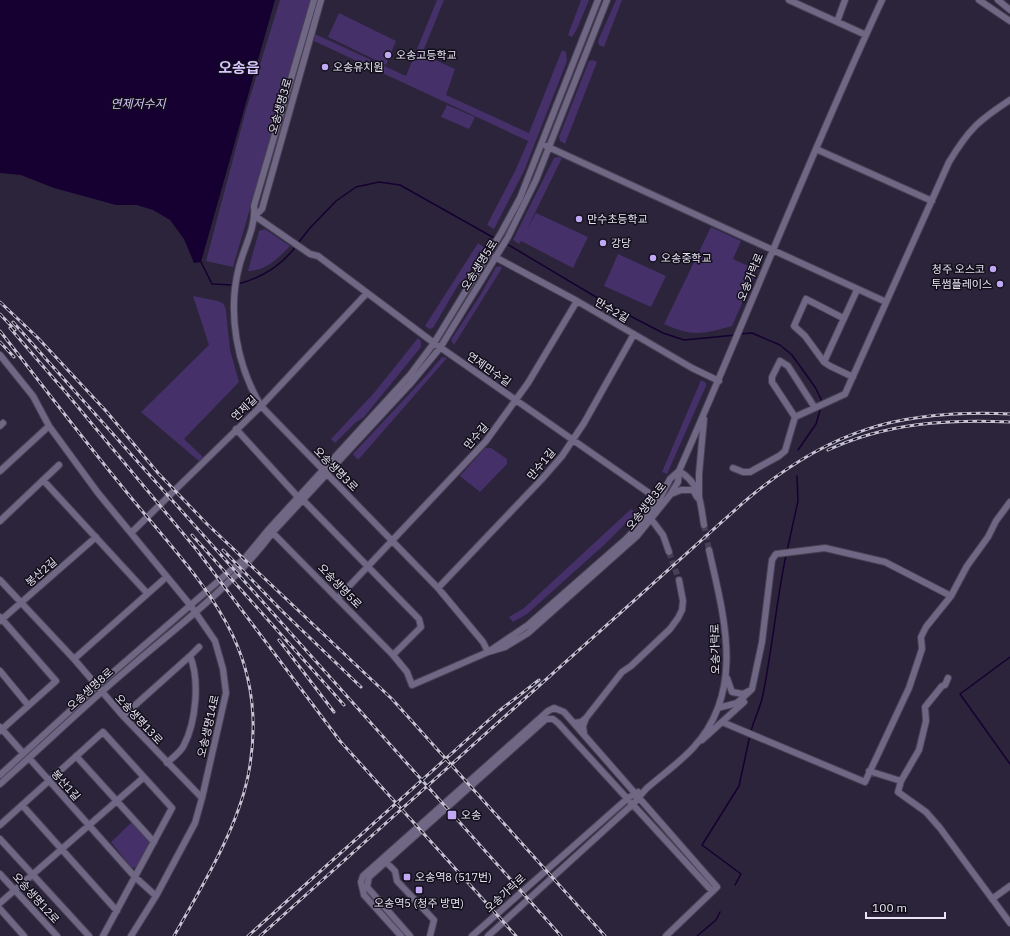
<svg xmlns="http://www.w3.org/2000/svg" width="1010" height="936" viewBox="0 0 1010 936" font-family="'IBM Plex Sans','Noto Sans KR',sans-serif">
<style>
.green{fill:#453069}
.water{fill:#160031}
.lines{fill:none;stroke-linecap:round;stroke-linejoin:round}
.stream{stroke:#160031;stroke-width:1.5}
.minor-tunnel{stroke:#474157;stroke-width:6;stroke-dasharray:6 3;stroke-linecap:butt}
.minor-casing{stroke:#474054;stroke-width:8}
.minor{stroke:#6f6783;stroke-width:6}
.rail-casing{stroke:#c6c2d3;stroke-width:3}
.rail{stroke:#120f1a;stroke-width:1.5;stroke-dasharray:4.5;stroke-linecap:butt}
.poi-dot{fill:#c0a8f4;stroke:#120f1a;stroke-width:1.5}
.labels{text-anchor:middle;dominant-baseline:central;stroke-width:3;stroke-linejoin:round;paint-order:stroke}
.poi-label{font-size:11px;fill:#e8e4f4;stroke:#120f1a;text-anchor:start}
.street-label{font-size:11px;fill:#e8e4f4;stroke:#120f1a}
.water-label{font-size:12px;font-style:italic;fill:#d6c6fd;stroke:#120f1a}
.district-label{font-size:15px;font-weight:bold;fill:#d6c5fe;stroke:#120f1a}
</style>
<rect width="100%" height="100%" fill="#2b243b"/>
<path class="green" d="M280,0H311L233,267L206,261L246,110Z
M437,0H444L422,54L455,69L446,95L529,133L562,50L566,52L567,61L524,171L494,229L487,225L516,169L528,141L314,41L315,34L406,76Z
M581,0H589L577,29L572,37L568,35Z
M616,0H622L604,47L599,45L598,41Z
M339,13L396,41L386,65L328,37Z
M592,60L597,62L565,144L560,141L559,137L589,61Z
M447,105L475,117L469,129L441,117Z
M558,157L562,158L527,229L536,213L588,237L573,268L521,241L519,244L513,240L554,158Z
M711,227L741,241L733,259L757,270L732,326C703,334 692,337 664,324Z
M265,229L290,246C279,258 265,271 248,271L259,231Z
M478,243L484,247L466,277L458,285L433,328L429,329L425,326Z
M618,254L666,276L651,307L604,286Z
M500,266L502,268L454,345L451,340L481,294L496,267Z
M193,296L218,301L224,304L226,311L230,350L239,382L184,439L203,457L199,461L141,412L209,345Z
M418,338L421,341V347L364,417L355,423L335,443L331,439L374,393Z
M442,357L447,358L358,460L353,454L424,378Z
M701,380L706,383V386L667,474L662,472Z
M485,448H491L507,459V464L480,492L460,476Z
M631,509L636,513L604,545L527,614L513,622L509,617L524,608Z
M132,822L149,842L138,867L132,868L111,842Z"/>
<path class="water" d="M0,0H275L201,262L194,263L184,239L170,220L153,210L137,205H116L54,188L21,175L0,173Z"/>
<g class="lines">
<path class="stream" d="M298,243L310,228L336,201L356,187L379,182L400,185L496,239
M507,244L611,306L663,333L684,340L736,335
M201,262L212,284L233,285
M238,284C261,278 282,265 296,246
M739,334L752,333L780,345L792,355L815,387L821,399V403
M798,450L816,424L821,407
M787,551L798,501L797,476
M1010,657L960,694L1010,764
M751,731C754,720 759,710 762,699C772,652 776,603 786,555
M735,885L741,874L702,845L739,786L750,735
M697,936L716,920L720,912"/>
<path class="minor-tunnel" d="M704,525L709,550
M669,552L679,580"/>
<defs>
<path id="minor" d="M314,0L254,206C256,227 244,247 239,267C227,313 237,366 261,406L438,588L483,642L488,652
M789,0L866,35
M979,0L1010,21
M998,0L1010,10
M837,22L845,0
M546,146L886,302
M816,149L932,201
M255,216L310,254L318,256L434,343L659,500
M255,216L262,209L321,0
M495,257L577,301L692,368L719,381
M843,318L806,299L794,326L805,336L824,362L857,290
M0,355L33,396L49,426L98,493L191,606L215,641L223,669L226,693L202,798L195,823L156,896L131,936
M824,362L830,366L853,377
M795,417L772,382V377L780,361L788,366L815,408
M0,426L3,423
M236,429L298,497
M733,468L743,472H750L779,456L785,451L795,417L845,394L949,162C969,129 978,121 1010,100
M0,471L49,426
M679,471C701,484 700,502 704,525
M43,480L147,593
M671,494L681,490H693L697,497
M699,499V474L704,419
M303,500L419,619L421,627L393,655
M651,519L663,535L669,552
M0,521L59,465
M269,529L393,655L407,672L412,685L488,652L505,647L528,633L637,536L670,495L678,482L679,471C748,314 810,155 882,0
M132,532L261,406L367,293
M0,580L74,659L123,716L202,798
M438,588L541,480L562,456L584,423L634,334
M338,598L486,441L528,383L577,301
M0,617L56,681L0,731
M0,621L96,537
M491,650L528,625L626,539L645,519L659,500L670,479L679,471
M190,656L199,647
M74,659L163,580
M0,671L28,705
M727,678L732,692L743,694L749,691
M948,678L945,685L942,686L925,707L926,721L919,750L901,781L898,792L926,812L940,828L1010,923
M718,708L737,703L752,689L762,642L772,560L776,554L825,548L885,562L951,596
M123,716L190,656C200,680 196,722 184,745C181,752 172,758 167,763
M586,718L622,672L631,666L670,629L678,618L682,610L683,601L679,580
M722,722L865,782L909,688L922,649L921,637L926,627L951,596L967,566L988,537L996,521L1010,502
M574,723L581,722L586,718L583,726L584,734
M0,727L23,753
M702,740L744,702
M76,756L154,842
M29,758L135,877L156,896
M869,771L901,781
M0,775L96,687L245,558L269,529L410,375L434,343L501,233L520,198L598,0
M0,784C43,746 84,706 128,669C178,626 234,585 273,532L411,383L440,348L508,237L536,180L607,0
M22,805L117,911
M0,825L103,732L172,808L103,936
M0,839L89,936
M383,859L395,871L397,881L434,920L430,936
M0,874L57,936
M992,899L1010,886
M0,903L143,778
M0,909L24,936
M401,936L364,895L361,882L363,876L548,711L554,708L564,712L717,887L666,936
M410,936L367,887L369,877L546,719H553L558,723L712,891
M472,936L628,798L638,792
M488,936L633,804C638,799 642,793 647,788C662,775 679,763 693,748C746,691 724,617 709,550"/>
</defs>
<use href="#minor" class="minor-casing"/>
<use href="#minor" class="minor"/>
<defs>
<path id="rail" d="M0,302L38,338L106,411L158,473L207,524L392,699L605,936
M0,314L15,330
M13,322L561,936
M10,328L61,387
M0,331C40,382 79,434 120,484C194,577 275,643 248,776C237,830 201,888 174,936
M0,342L14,357
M58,383L196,549L340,741L516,936
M828,450C886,423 947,419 1010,422
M192,535L344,705
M223,550L282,611L361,687
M279,640L334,712
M248,936L499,711L539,680
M260,936L744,502C828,430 900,409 1010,414"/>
</defs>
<use href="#rail" class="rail-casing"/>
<use href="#rail" class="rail"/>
</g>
<g class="poi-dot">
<circle cx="388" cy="55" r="4"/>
<circle cx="325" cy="67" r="4"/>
<circle cx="579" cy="219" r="4"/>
<circle cx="603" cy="243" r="4"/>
<circle cx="653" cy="258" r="4"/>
<circle cx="993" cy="269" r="4"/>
<circle cx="1000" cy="284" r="4"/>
<rect x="447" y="810" width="10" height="10" rx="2"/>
<rect x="403" y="873" width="8" height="8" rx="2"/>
<rect x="415" y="886" width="8" height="8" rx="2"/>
</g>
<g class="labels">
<g class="poi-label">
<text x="396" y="55">오송고등학교</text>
<text x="333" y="67">오송유치원</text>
<text x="587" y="219">만수초등학교</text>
<text x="611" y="243">강당</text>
<text x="661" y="258">오송중학교</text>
<text x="985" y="269" text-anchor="end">청주 오스코</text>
<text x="992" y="284" text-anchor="end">투썸플레이스</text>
<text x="461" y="815">오송</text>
<text x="415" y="877">오송역8 (517번)</text>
<text x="419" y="903" text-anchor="middle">오송역5 (청주 방면)</text>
</g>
<g class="street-label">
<text transform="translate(280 106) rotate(-74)">오송생명3로</text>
<text transform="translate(479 265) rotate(-58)">오송생명5로</text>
<text transform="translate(750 277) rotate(-68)">오송가락로</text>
<text transform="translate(612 310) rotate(30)">만수2길</text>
<text transform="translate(489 369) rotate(35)">연제만수길</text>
<text transform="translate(244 408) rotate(-44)">연제길</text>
<text transform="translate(476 436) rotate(-49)">만수길</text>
<text transform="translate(541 464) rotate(-50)">만수1길</text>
<text transform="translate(336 469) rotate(45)">오송생명3로</text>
<text transform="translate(646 506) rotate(-52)">오송생명3로</text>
<text transform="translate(41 572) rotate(-41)">봉산2길</text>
<text transform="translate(340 586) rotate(46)">오송생명5로</text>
<text transform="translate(715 649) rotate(-91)">오송가락로</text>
<text transform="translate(90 689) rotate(-42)">오송생명8로</text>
<text transform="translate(139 719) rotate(47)">오송생명13로</text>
<text transform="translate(208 726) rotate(-77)">오송생명14로</text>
<text transform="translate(66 785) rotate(48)">봉산1길</text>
<text transform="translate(505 893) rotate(-42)">오송가락로</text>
<text transform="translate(36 898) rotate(48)">오송생명12로</text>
</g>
<g class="water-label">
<text x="138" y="103">연제저수지</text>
</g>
<g class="district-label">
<text x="239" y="67">오송읍</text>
</g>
</g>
<path d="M866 912v6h79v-6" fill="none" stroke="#e8e4f4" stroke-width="2"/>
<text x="872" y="912" font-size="12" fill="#e8e4f4" stroke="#120f1a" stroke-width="3" paint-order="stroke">100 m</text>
</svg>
